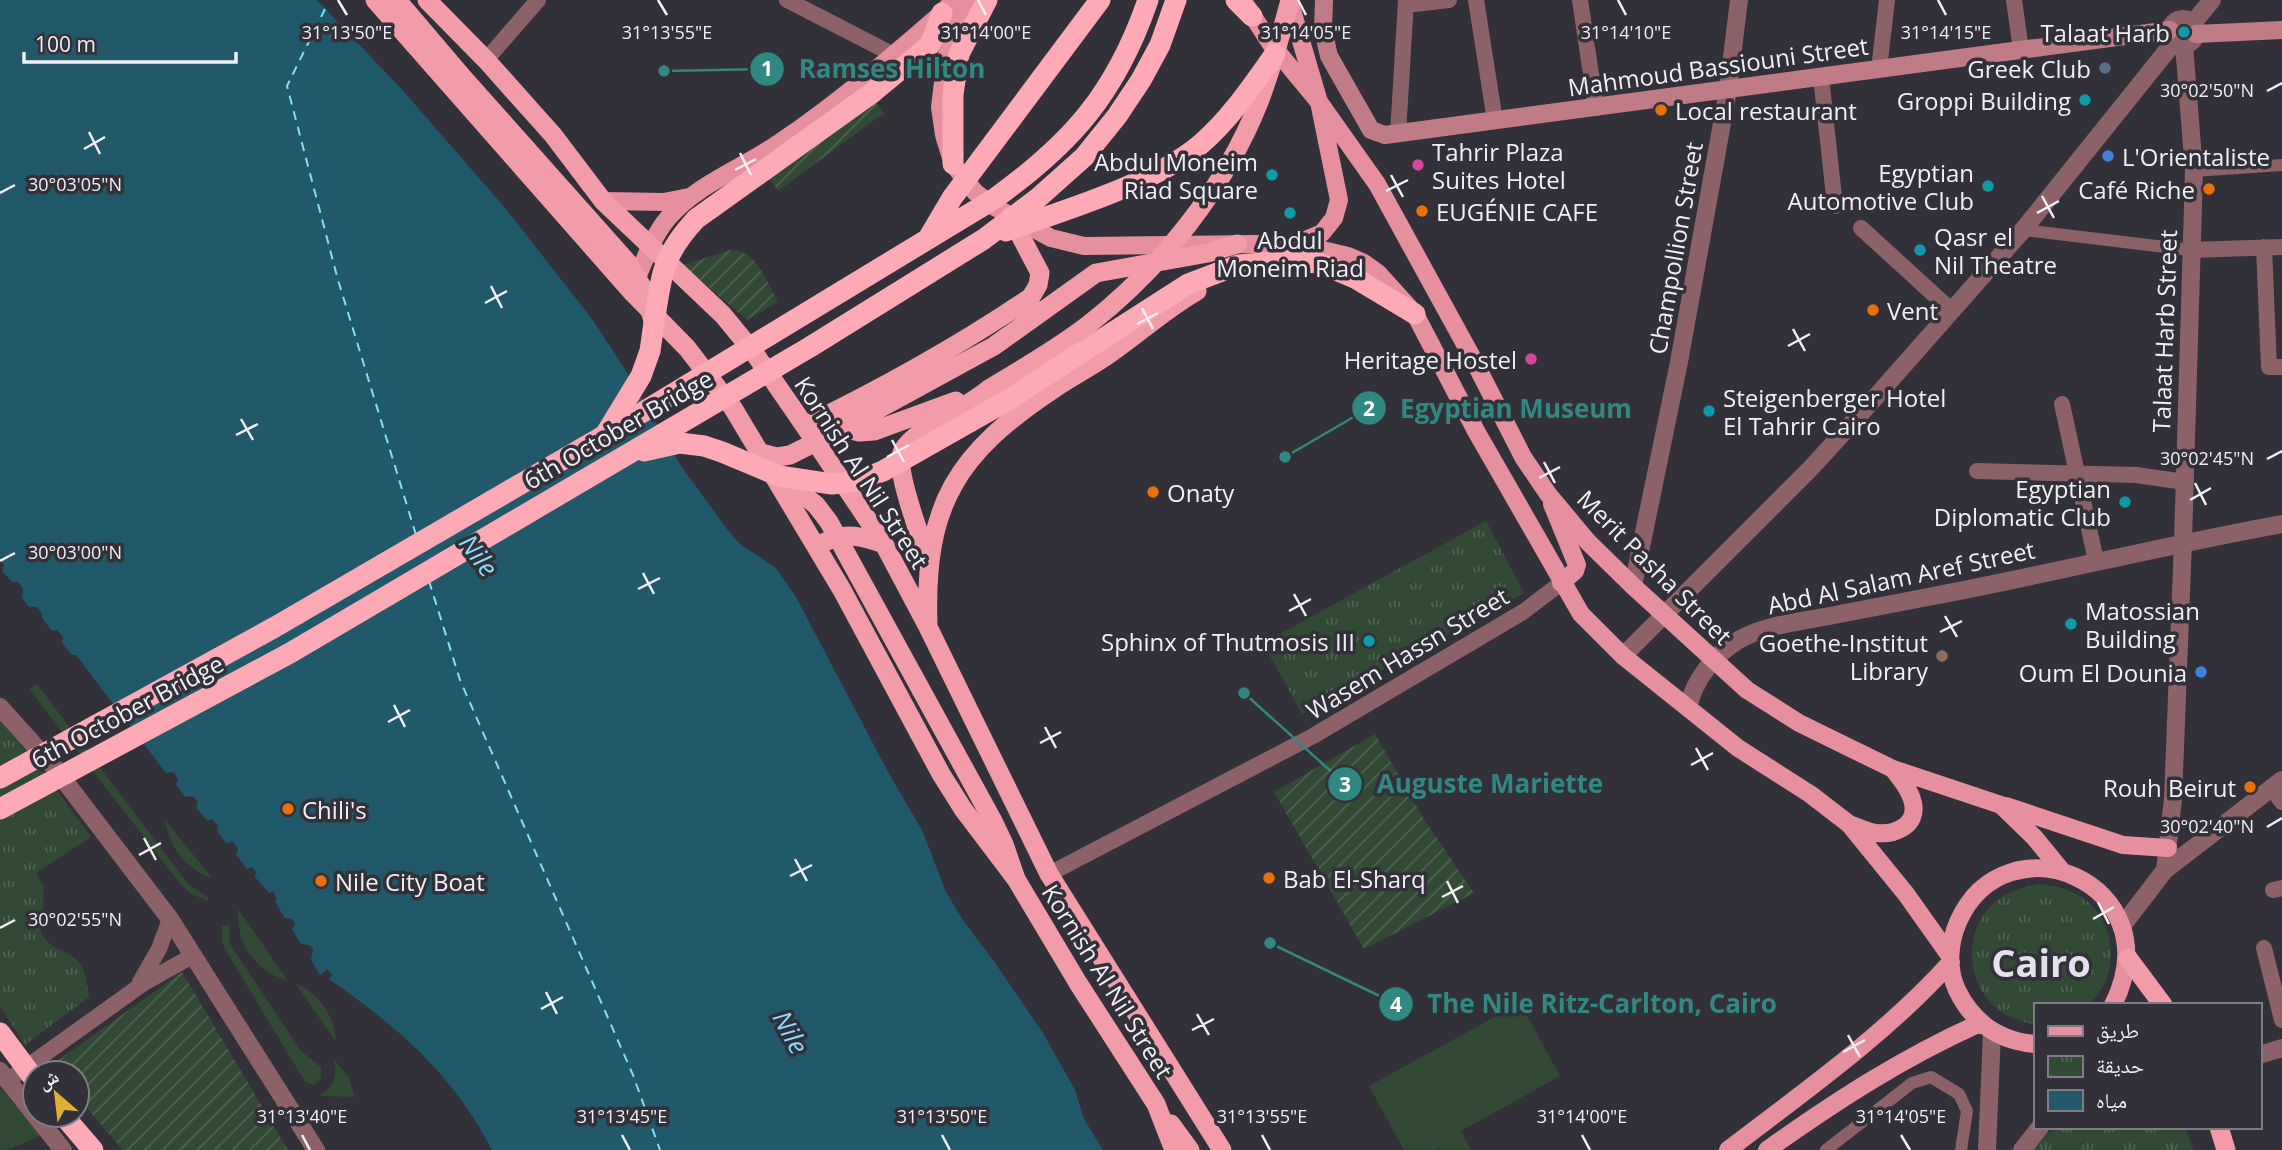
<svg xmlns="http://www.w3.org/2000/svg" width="2282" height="1150" viewBox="0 0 2282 1150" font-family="'Open Sans','Noto Naskh Arabic',sans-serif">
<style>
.grass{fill:#314935}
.park{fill:url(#park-tufts)}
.garden{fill:url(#garden-furrows)}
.water{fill:#21596b}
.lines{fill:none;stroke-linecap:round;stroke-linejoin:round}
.ferry{stroke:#85ddfd;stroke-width:2;stroke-dasharray:9 7;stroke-linecap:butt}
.pedestrian{stroke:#8c6168;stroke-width:12}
.minor{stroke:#8c6168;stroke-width:16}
.tertiary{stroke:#8c6168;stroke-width:18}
.secondary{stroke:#bf7c86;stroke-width:18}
.primary{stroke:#e68f9e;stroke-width:18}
.trunk{stroke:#f29caa;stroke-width:19}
.motorway{stroke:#fda9b6;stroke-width:21}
.trunk-bridge{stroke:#f29caa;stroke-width:19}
.motorway-bridge{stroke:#fda9b6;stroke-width:21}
.ticks{fill:none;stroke:#f1eff5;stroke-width:2.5}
.culture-dot{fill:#0f9aa8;stroke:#323038;stroke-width:2.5}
.service-dot{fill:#5c6f8a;stroke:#323038;stroke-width:2.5}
.food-dot{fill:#e8710a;stroke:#323038;stroke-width:2.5}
.shop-dot{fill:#3f7fe0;stroke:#323038;stroke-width:2.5}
.hotel-dot{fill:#d1479c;stroke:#323038;stroke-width:2.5}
.education-dot{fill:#8d6e63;stroke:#323038;stroke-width:2.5}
.labels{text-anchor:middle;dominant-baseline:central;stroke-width:7;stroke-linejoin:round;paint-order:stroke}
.poi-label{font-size:24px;fill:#f1eff5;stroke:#323038;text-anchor:end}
.street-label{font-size:24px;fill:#f1eff5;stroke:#323038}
.water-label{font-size:26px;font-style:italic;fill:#85ddfd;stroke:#323038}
.town-label{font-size:38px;font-weight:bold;fill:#e3e1ec;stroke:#323038}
.ticks-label{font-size:18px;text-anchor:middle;fill:#f1eff5;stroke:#323038;stroke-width:7;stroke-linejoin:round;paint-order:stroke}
.leader{fill:none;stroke:#318882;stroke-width:2.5}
.callout-dot{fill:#318882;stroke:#323038;stroke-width:2.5}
.mark-label{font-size:21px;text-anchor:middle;font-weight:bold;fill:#fff}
.callout-label{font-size:26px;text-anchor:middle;font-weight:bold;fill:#318882;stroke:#323038;stroke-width:7;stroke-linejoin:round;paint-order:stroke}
</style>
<defs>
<pattern id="park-tufts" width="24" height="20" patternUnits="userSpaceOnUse" patternTransform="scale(1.75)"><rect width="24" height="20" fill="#314935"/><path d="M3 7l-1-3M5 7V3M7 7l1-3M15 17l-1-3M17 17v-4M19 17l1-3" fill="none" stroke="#4f6453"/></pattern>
<pattern id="garden-furrows" width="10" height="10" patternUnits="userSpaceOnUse" patternTransform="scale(1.75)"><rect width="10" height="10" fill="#314935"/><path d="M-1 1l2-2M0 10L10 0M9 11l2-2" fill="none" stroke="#4f6453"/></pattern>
</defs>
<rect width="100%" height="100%" fill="#323038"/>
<path class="grass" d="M37,684L188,884L209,898L208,901L191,894L182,886L29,689Z
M165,820L213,879C186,869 170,849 165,820Z
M238,909L288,981C255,971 236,944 238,909Z
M229,925V940L232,947L301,1051L321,1067V1078L314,1085L305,1082L225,949L222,941V926Z
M295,983C320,994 334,1015 336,1042Z
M1520,1003L1560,1076L1461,1131L1471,1150H1440L1439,1148L1435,1150H1404L1369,1086Z
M333,1058L348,1076L355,1097L319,1096C334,1087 339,1074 333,1058Z
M0,1088L42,1135L7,1150H0Z"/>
<path class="park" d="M1486,521L1524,593L1302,714L1263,643Z
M0,718L48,778L91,837L36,873L44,887L41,932C51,953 69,948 80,964C87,973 87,987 89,997L25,1045L0,1006Z
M2039,884C2054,886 2067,888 2080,896C2117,919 2122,977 2088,1005H2035V1024H2032C2025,1022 2017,1020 2011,1017C1965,997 1958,928 1999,899C2011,890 2024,887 2039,884Z
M2063,1127H2185L2193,1150H2029L2046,1133Z"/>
<path class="garden" d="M873,98L884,113L778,191L767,176Z
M730,250C757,249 766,282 778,302L747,320L683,265Z
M1375,734L1424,819L1474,893L1364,949L1274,792Z
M182,972L288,1150H123L77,1097V1073H56L50,1066Z"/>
<path class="water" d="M0,0H317L405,93L506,209L592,319L623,366L681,466L727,529L741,545L776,568L796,597L887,770L923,832L945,890L962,919L993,960L1043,1033L1075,1090L1084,1119L1103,1150H492C452,1073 399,1028 329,979L332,975L327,969L320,975L311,960L313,950L310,945L301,944L292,929L295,924L292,919L285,918L275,902L277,899L273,891L269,893L255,877L256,872L252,867L247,869L236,854L238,849L233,842L226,843L217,831L218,826L212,819L208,821L196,808L198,802L193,796L185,797L176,784L178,779L173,772L166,773L76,655H72L62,643L63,637L57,630L52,631L42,618V614L37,607H29L22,598L23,589L18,582H12L2,571L4,565L0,559Z"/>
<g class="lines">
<path class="ferry" d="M325,9L287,86L338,280L416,535
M429,581L460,680L633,1075L660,1150"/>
<path class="pedestrian" d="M2194,171L2282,165
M2023,230L2190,250
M1826,1150L1912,1083L1931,1077L1959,1094L1967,1111L1961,1150"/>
<path class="minor" d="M787,0L894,55
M1476,0L1495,121
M1580,0L1596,108
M2014,0L2021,50
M1406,5L1449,0
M486,60L538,0
M1879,69L1887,0
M1821,77L1835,206
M1398,134L1406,0
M1861,228L1952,311
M2264,247L2269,367H2282
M2190,250L2282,247
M2062,404L2096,561
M1977,471L2136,475L2185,482
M2272,788L2282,802
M1049,874L1313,736L1523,612L1561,583
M2273,890L2282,888
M2264,948L2282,1020
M140,982L159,949L170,919
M7,1081L144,983L194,955"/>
<path class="tertiary" d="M2170 32a13 13 0 1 1 26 0a13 13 0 1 1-26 0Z
M2193,23L2212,0
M1633,586L1679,362L1728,90L1739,0
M1623,656L1811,468L1873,400L2023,230L2174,42
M0,707L54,767L170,919L316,1150
M1688,708C1694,680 1713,656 1737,641C1762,626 1795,622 1824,617C1860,610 1897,603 1933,596C2050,574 2165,545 2282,524
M2165,870L2173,799L2183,541L2194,171L2184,45
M2122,926L2165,870L2282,780
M2259,1055L2282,1048
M0,1071L63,1150
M1987,1150L1992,1032
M2022,1150L2040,1127"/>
<path class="secondary" d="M1324,0L1323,30L1329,56L1371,130L1385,135L2170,30
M2196,34L2282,30"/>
<path class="primary" d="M966,0L946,58L940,107L944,135L953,164L975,192L993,206L1051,238L1084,246L1257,244L1314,248L1348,256L1364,263L1378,273L1415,314L1476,431L1581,614L1623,656L1738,748L1810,794L1849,824L1906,894L1950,956
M1289,0L1319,102L1339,200L1334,218L1322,233L1296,244
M1245,4L1271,44L1319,102L1377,184L1472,357L1523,457L1548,494L1588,542L1633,586L1747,690L1799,723L1893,769L2001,805L2034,837L2062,871
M603,201L664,202L689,197
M632,289C643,266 651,238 668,218C697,184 743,168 779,143C837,104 889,59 942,13L954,0
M1552,504L1577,565L1575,571L1561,583
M2006,806L2123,845L2168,848
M1849,824C1858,827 1867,832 1876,833C1894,835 1918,826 1913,803C1910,790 1901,779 1893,769
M2035,1044C1999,1041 1973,1023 1957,990C1947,969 1949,943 1958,922C2006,814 2174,883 2113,1005
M1728,1150C1805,1091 1886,1034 1951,962
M1767,1150C1836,1101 1902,1058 1980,1023"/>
<path class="trunk" d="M375,0L631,291L687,348L733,408L842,590L941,774L963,809L1016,879L1078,983L1156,1104L1174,1150
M397,0L459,73
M427,0L486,60L553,135L603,201L723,315L755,354L811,435L884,544L928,627L1049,874L1222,1150
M805,426C883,388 959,346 1031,297L1038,285L1040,273L1010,216
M844,428L859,432L874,431L956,401
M761,453L777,457L790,455L844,428L994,346L1096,273L1208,253L1237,244
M825,542C846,532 862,536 884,544
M928,560C921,538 897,476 901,456C903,446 913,438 922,432C944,417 968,406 989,389
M928,623C924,504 957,453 1055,388C1071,377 1089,368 1105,357C1136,336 1164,310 1197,291
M2128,958L2163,1005
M1171,1124L1190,1150
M2219,1127L2226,1150"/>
<path class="motorway" d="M1236,0L1252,16
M872,93L930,45L942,13
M953,164V94L959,54L987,0
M1082,352L1188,284L1238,265L1286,261L1319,263L1355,278L1415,314
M605,435L641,376L650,351L654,323
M63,1115L93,1150"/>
<path class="trunk-bridge" d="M459,73L629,264L642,287L654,323
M989,389C1023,368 1057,349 1088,325C1161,268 1225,188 1259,102C1272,69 1281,34 1290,0
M779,476L816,505L829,522L993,821L1004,844L1016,879"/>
<path class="motorway-bridge" d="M1006,231C1064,210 1154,184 1201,144C1231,118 1252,86 1275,54
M929,237L952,198L1100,0
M654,323C662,274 661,257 696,219L872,93
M644,451L680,443L704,446L722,452L779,476L832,484L858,481L883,471L1010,399L1082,352
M0,778L275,627L605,435L994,199C1072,143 1116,93 1148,0
M0,809L290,653L810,347L984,239L1038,198L1084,157L1117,116L1141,80L1160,45L1176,0
M0,1033L35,1080"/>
</g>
<path class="ticks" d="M338,0L347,15M658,0L667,15M978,0L986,15M1298,0L1306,15M1618,0L1626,15M1938,0L1946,15M2267,91L2282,83M89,132L100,154M84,149L105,137M740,153L751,175M735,170L756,159M1391,175L1403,197M1386,191L1408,180M0,193L15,185M2042,196L2054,218M2037,213L2059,201M491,286L502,308M485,303L507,291M1142,308L1153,329M1137,324L1158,313M1793,329L1805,351M1788,346L1810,334M241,419L253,440M236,435L258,424M892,440L904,462M887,457L909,445M2267,459L2282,451M1544,462L1555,483M1539,478L1560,467M2195,483L2206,505M2190,500L2211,488M0,561L15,553M643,573L654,594M638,589L660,578M1294,594L1306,616M1289,611L1311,599M1945,616L1957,637M1940,632L1962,621M394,705L405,727M388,722L410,710M1045,727L1056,748M1040,743L1061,732M1696,748L1708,770M1691,765L1713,753M2267,827L2282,818M144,838L156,860M139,855L161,843M795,859L807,881M790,876L812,865M1447,881L1458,903M1442,897L1463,886M2098,902L2109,924M2093,919L2114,907M0,928L15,920M546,992L557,1014M541,1009L563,997M1197,1014L1209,1035M1192,1030L1214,1019M1848,1035L1860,1057M1843,1052L1865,1040M302,1135L310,1150M622,1135L630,1150M942,1135L950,1150M1262,1135L1270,1150M1582,1135L1590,1150M1901,1135L1910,1150"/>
<g class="culture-dot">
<circle cx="2184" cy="32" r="7"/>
<circle cx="2085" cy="100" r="7"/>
<circle cx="1272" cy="175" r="7"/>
<circle cx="1988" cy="186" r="7"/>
<circle cx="1290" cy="213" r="7"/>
<circle cx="1920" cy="250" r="7"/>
<circle cx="1709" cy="411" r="7"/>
<circle cx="2125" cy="502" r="7"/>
<circle cx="2071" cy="624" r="7"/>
<circle cx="1369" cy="641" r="7"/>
</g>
<circle class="service-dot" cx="2105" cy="68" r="7"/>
<g class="food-dot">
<circle cx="1661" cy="110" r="7"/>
<circle cx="2209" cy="189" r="7"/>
<circle cx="1422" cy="211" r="7"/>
<circle cx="1873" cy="310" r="7"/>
<circle cx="1153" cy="492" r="7"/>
<circle cx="2250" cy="787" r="7"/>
<circle cx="288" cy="809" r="7"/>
<circle cx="1269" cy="878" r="7"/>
<circle cx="321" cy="881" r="7"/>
</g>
<g class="shop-dot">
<circle cx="2108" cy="156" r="7"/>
<circle cx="2201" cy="672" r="7"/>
</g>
<g class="hotel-dot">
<circle cx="1418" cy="165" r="7"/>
<circle cx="1531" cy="359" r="7"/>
</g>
<circle class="education-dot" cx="1942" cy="656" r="7"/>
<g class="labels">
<g class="poi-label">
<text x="2170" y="32">Talaat Harb</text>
<text x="2091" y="68">Greek Club</text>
<text x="2071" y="100">Groppi Building</text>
<text x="1675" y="110" text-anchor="start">Local restaurant</text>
<text x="1432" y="151" text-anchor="start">Tahrir Plaza<tspan x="1432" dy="28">Suites Hotel</tspan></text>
<text x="2122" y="156" text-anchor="start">L'Orientaliste</text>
<text x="1258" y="161">Abdul Moneim<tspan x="1258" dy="28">Riad Square</tspan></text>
<text x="1974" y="172">Egyptian<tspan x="1974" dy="28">Automotive Club</tspan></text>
<text x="2195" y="189">Café Riche</text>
<text x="1436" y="211" text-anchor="start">EUGÉNIE CAFE</text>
<text x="1934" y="236" text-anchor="start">Qasr el<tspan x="1934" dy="28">Nil Theatre</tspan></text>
<text x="1290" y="239" text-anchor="middle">Abdul<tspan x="1290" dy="28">Moneim Riad</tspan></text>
<text x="1887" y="310" text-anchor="start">Vent</text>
<text x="1517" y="359">Heritage Hostel</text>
<text x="1723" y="397" text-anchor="start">Steigenberger Hotel<tspan x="1723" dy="28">El Tahrir Cairo</tspan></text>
<text x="2111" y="488">Egyptian<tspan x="2111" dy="28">Diplomatic Club</tspan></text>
<text x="1167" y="492" text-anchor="start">Onaty</text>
<text x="2085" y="610" text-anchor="start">Matossian<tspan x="2085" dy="28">Building</tspan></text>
<text x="1355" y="641">Sphinx of Thutmosis III</text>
<text x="1928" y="642">Goethe-Institut<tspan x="1928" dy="28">Library</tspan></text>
<text x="2187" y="672">Oum El Dounia</text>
<text x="2236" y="787">Rouh Beirut</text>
<text x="302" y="809" text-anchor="start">Chili's</text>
<text x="1283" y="878" text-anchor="start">Bab El-Sharq</text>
<text x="335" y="881" text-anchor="start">Nile City Boat</text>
</g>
<g class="street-label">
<text transform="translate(1718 66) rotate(-8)">Mahmoud Bassiouni Street</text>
<text transform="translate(1675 248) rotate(-80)">Champollion Street</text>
<text transform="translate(2164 331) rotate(-88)">Talaat Harb Street</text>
<text transform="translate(618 429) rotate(-30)">6th October Bridge</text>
<text transform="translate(862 472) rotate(57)">Kornish Al Nil Street</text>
<text transform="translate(1655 567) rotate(45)">Merit Pasha Street</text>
<text transform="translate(1901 577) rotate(-12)">Abd Al Salam Aref Street</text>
<text transform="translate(1407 653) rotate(-31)">Wasem Hassn Street</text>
<text transform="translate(127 711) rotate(-28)">6th October Bridge</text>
<text transform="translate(1108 981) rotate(58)">Kornish Al Nil Street</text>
</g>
<g class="water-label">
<text transform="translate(479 555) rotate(53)">Nile</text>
<text transform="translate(791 1032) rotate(62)">Nile</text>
</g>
<g class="town-label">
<text x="2041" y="962">Cairo</text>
</g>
</g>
<g class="ticks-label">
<text x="347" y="39">31°13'50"E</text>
<text x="667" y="39">31°13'55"E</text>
<text x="986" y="39">31°14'00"E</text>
<text x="1306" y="39">31°14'05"E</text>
<text x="1626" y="39">31°14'10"E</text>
<text x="1946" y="39">31°14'15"E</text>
<text x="2207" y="97">30°02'50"N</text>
<text x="75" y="191">30°03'05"N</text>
<text x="2207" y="465">30°02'45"N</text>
<text x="75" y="559">30°03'00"N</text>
<text x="2207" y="833">30°02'40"N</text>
<text x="75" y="926">30°02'55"N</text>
<text x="302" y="1123">31°13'40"E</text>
<text x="622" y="1123">31°13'45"E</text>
<text x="942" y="1123">31°13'50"E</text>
<text x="1262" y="1123">31°13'55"E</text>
<text x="1582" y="1123">31°14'00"E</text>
<text x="1901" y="1123">31°14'05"E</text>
</g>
<path class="leader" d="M664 71L767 69M1285 457L1369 408M1244 693L1345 784M1270 943L1396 1004"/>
<g class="callout-dot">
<circle cx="664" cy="71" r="7"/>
<circle cx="1285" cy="457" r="7"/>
<circle cx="1244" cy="693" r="7"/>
<circle cx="1270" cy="943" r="7"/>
<circle cx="767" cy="69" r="18"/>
<circle cx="1369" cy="408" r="18"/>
<circle cx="1345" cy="784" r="18"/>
<circle cx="1396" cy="1004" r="18"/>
</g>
<g class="mark-label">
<text x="767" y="76">1</text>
<text x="1369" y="416">2</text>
<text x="1345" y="792">3</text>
<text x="1396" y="1012">4</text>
</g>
<g class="callout-label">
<text x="892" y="78">Ramses Hilton</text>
<text x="1516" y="418">Egyptian Museum</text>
<text x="1490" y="793">Auguste Mariette</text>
<text x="1602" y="1013">The Nile Ritz-Carlton, Cairo</text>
</g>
<rect x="2034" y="1003" width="228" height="126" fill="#323038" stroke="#7e7c84" stroke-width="2"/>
<rect x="2048" y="1026" width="35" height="10" fill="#e68f9e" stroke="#7e7c84" stroke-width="2"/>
<text x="2096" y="1038" font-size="21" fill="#f1eff5">طريق</text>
<rect x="2048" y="1056" width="35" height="21" fill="url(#park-tufts)" stroke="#7e7c84" stroke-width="2"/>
<text x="2096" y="1073" font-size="21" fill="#f1eff5">حديقة</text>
<rect x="2048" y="1090" width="35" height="21" fill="#21596b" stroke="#7e7c84" stroke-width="2"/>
<text x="2096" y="1108" font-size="21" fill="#f1eff5">مياه</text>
<g transform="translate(56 1094) rotate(332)"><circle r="33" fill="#323038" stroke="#7e7c84" stroke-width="2"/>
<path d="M0-5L12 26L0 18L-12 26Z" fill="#e0b034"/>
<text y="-10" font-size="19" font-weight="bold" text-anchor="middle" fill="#f1eff5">ش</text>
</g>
<path d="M24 52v10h212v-10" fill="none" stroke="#f1eff5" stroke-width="3.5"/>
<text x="35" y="52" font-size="21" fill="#f1eff5" stroke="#323038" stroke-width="5" paint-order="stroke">100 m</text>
</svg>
